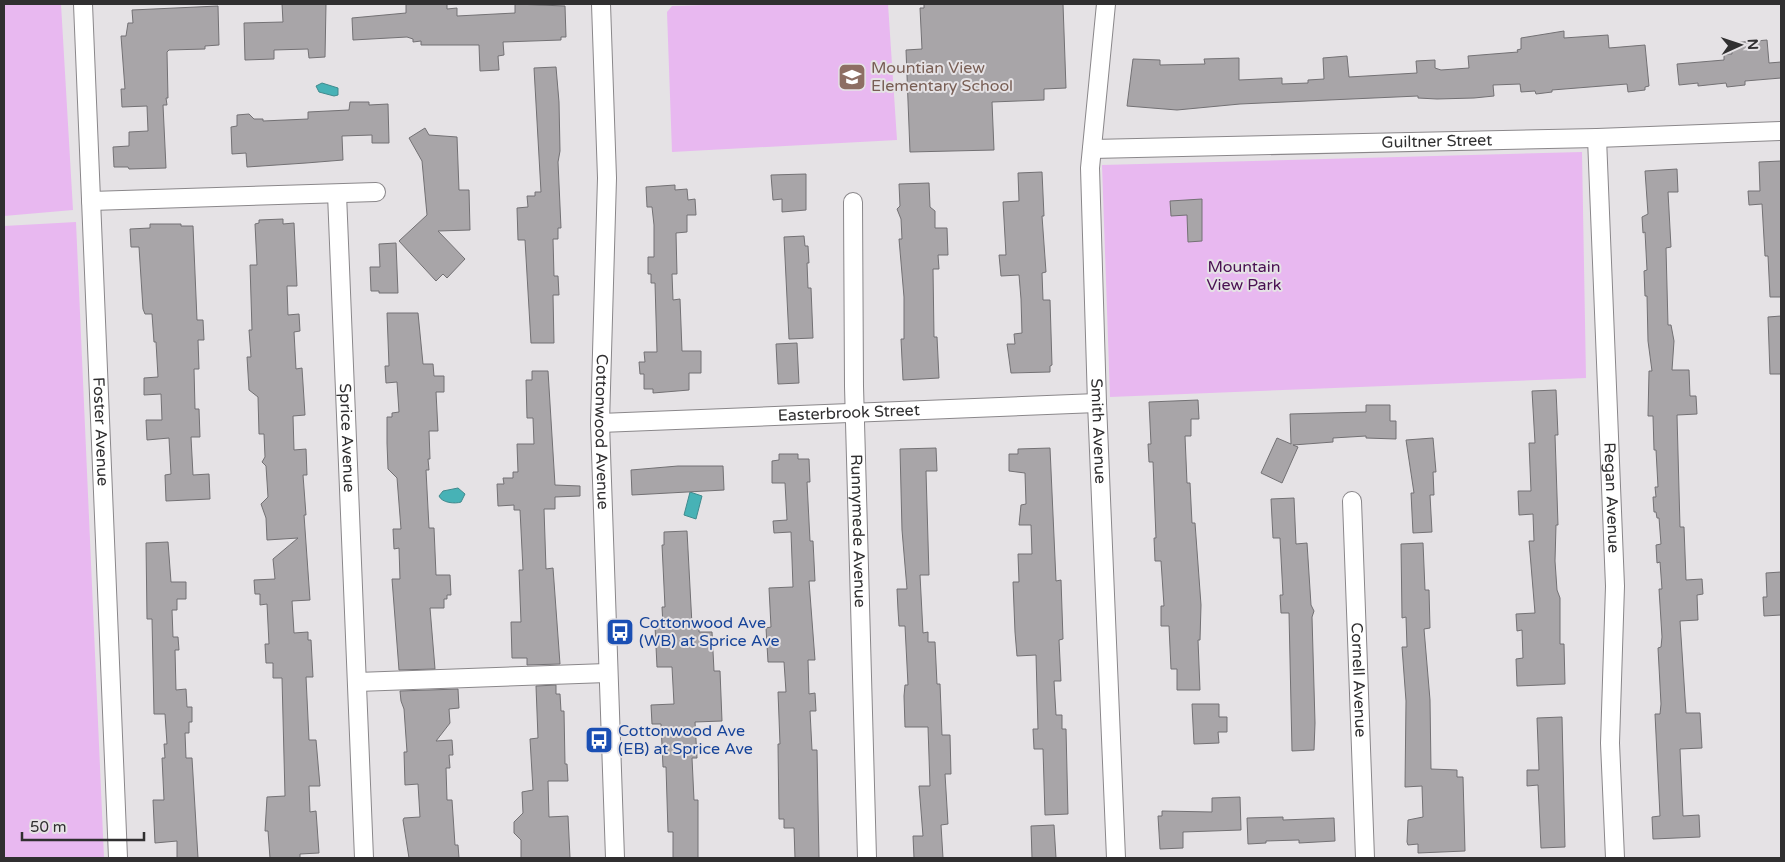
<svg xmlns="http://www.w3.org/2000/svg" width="1785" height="862" viewBox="0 0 1785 862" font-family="'Varela Round',sans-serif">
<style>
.green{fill:#e8b8f0}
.water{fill:#47b2b6;stroke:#408b8e}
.building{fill:#a8a5a8;stroke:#737174}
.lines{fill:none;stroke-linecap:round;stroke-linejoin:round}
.minor-casing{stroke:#8a878a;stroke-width:20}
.minor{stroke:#fff;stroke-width:18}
.labels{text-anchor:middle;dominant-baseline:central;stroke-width:4;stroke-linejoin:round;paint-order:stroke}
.education-label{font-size:16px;fill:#785e54;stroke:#e5e2e5;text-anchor:start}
.street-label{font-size:16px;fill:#302f30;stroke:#e5e2e5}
.park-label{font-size:16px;fill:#491052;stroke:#e5e2e5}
.transit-label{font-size:16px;fill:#164399;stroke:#e5e2e5;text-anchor:start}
</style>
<rect width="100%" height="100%" fill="#e5e2e5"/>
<path class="green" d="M4,4H61L73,210L4,216Z
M739,4H888L897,140L672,152L667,12L672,6Z
M1582,152L1586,378L1110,397L1102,165Z
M76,222L104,858H4V226Z"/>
<path class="water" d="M322,83L338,88V95L334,96L319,92L316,86Z
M458,488L465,494L461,502C455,504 442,503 439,496L443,491Z
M690,492L702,496L696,519L684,515Z"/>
<path class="building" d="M282,4H326L325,57L309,58L308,49L274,50V59L245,60L244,23L283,22Z
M406,4H447V9L457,8V16L515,13V4L565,6L566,37H561V40L503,42L504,55L498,56L499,70L480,71L479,45H421V41L413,42V39L407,37L353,40L352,18L406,13Z
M924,4H1063L1066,88L1044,89V100L992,102L994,150L910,152L906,50L922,49L920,8H924Z
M218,6L219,45L205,46V49L169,50L167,52L168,98H166L167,105H163L166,168L129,169L128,167H114L113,147L129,146V132L148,131L147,106L122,107L121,89H125L121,36H126L128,23H133L132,10Z
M1564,31V38L1608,35L1609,48L1645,45L1649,86L1645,87V90L1628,92L1627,84L1552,90V92L1536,94L1535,91L1521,92L1520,84L1493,85L1494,96L1474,98L1437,99L1418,98V96L1240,104L1177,110L1127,106L1133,59L1160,60V65L1205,64L1204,59L1239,58V80L1282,78V84L1308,83V80L1324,79L1323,58L1347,56L1349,77L1417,73L1416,61L1435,60V68L1441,70L1469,68L1468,56L1518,52L1517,50L1521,49V38Z
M1767,40L1769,63L1781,62V78L1745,81V85L1727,87L1726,83L1698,86V83L1679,85L1677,64L1724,60V54H1732L1731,43Z
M556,67L559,102L560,151L558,162L561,228H558V239H553L554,276H558L559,295H553L554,343H531L525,240H518L517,208L528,207L527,196H535V192H541L534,68Z
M350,102H369V105L388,104L389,143H372V135L342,136L343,160L306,163L247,167L246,153L232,154L231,127L237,126V115L249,114L254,119H263V121L308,119V112L349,110Z
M425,128L429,135L457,137L459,190H469L470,230L438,231L465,259L447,278L443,274L436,281L399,241L427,215L422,161L409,138Z
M1781,161V297H1770L1768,256H1765L1762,204L1749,205L1748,191H1760L1759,162Z
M1677,169L1678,192H1668L1671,247L1666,248L1668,325H1671L1674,341L1672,370H1689L1690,396H1696L1697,414L1677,415L1680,527H1684L1686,580L1702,579L1703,594L1697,595L1698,620L1680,621L1686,713H1700L1702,748L1680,749L1683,816L1699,815L1700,837L1653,839L1652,817L1660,816L1655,714H1660L1661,704L1658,648L1661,647L1662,637L1659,589H1662L1660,562L1657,563L1656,545L1661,544L1659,518H1657L1656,512H1654L1653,497H1656L1655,487H1658L1656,450H1654L1653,416H1648L1649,371H1652L1648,341L1647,296H1645L1644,271L1647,270L1645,232L1643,233L1642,217L1648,214L1645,171Z
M1042,172L1044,216H1042L1046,272L1042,273L1043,300H1050L1052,365L1050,366V372L1011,373L1007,344H1015L1014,334L1022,333L1021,299L1019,275L1001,276L999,255H1006L1003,202L1019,201L1018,173Z
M806,174V210L782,212V199L773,200L771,175Z
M929,183L930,207L935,211V228H947L948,255H938L939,269H933L934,337H937L939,378L903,380L901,339H904V297L899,239H902L901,219L897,209L900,206L899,184Z
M675,185V190L687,189L688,200L695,199L696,215H687V232L676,233L677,274H672L673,300L680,299L682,351H701V373H689V390L653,393V389H644V374H640L639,362H645L644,352H657L655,283H651V274H648V257H654V225L652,207H647L646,187Z
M1202,199V241L1188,242L1187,215L1171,216L1170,201Z
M283,219V224L294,223L297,286H287L288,315L299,314L300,331L294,332L296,369L302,368L305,415L293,416L294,450L306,449L307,475H303L306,515H304L310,600L292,601L294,633L308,632V640H311L313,677H306L309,740H316L320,786H309L310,812L316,811L319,853L300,854V858H270L268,831H265L267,797L285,796L282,678H273V663H266L265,644H269L267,604L260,605V594H255L254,580L275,579L273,559L298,538L267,540L266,518L261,504L268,497L266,466L262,462L265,457L264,434H259L258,397L249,390L247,357H251L249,330H252L250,265H257L255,224L259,223V220Z
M150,224H181V226H193L197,320H203L204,340H198L199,369H194L195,409H199L200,437H191L193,475L209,474L210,499L166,501L165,475L171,474L169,438L147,440L146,420H162L161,394L144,395V378L158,377L156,342H154L152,314H145L143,309L139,247H131L130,229L150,228Z
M804,236L805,246H808L809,263H807L808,288H811L813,338L789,339L784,237Z
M396,243L398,293H379V291H371L370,267H380L379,244Z
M387,313H418L423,364H433L434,376H444V392H436L438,431H429L430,459H428L429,470H426L429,528H434L436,575H450L451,595H447V599H444V608H430L435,669L399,670L392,579H400L399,548L394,549L393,529H401L397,478L388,469L387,443V417H392V413L399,412L397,382L386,383L385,366H389Z
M1781,316V374H1770L1768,317Z
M797,343L799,383L778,384L776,344Z
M532,371H548L555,485L580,486V496L555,497V509H544L546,569L553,568L560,664L527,665V658H512L511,622H521L519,570H523L520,510H514V505L498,506L497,484H504L503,478H513V472H518L517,444H534L533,418H527L526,380H532Z
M1556,390L1558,435H1555L1558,525H1556L1555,561L1557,590L1560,598V644H1564L1565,684L1517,686L1516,659L1523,658L1522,630L1517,631L1516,614L1535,613L1529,541H1534L1533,514L1519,515L1518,491H1531L1529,443H1535L1532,391Z
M1198,400L1199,419H1191V436H1185L1187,483H1190L1192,523H1195L1201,605L1200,640H1198L1200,690H1177V669H1171L1169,626H1161V606H1164L1161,561H1155L1154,538H1156L1153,462H1149L1148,444H1151L1149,402Z
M1366,405H1390V421H1396V439L1366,438V436L1333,438V442L1293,445L1298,447L1282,483L1261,473L1277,438L1291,444L1290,414L1366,412Z
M1433,438L1436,472H1433L1434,495H1430L1432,532L1413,533L1411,493H1414L1406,440Z
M936,448L937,471H926L929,575H920L923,633L928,632V642H935L937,684H940L942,735H950L951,774H945L948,824L941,825L943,858H914L913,836H923L919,786H930L928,727H905L904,696L905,685H908L905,626H899L898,610L897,589H907L902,530L900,449Z
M1050,448L1056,581L1061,580L1063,639L1059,640L1061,681H1054L1056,715H1062V729H1066L1068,814L1045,815L1043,749H1034L1033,729H1038L1036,655L1017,656L1015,632L1013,582H1019L1018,554H1032L1031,525H1019L1021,505L1026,504L1025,473L1009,471V454H1018V449Z
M779,454H798V459H809L810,482H807L810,541H813L815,581H809L815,660H808L809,694L815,693L816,711H810L812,750H817L819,858H795L794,828H784V819H779L778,744H780L778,692H786L784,662H768L766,628L771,627L769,588L793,587L791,532L774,533L773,521L787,520L785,483H772V461L779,460Z
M678,466H723L724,490L632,495L631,470Z
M1294,498L1296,544L1307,543L1311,605L1314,611L1312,617L1315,723L1314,750L1292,751L1289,613H1281L1280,595H1283L1280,538H1273L1271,499Z
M687,531L692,625L699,624V632H712L714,671H720L722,721L695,722L697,758H692L694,800H698V858H673V832H668L666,767H663L661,724H652L651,705L674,704L672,667H657L655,626H663L662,607H665L662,545H664V532Z
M168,542L171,582H186V599H177V610H172L173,637H178L179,650H175L176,690L186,689L187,707H192V722H189V733H185L186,758H192L198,858H177V841L155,843L153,800H164L162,758H165L164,744H167L165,714H154L152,619H147L146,543Z
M1423,543L1425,590H1429L1430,628L1424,629L1430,700L1431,769L1457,770V777H1463L1465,851L1418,853V844L1408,845L1407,842L1408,820L1423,817L1422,786L1405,787L1406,701L1402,647H1407L1406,617L1402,618L1401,544Z
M1781,572V615L1764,616L1763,597H1767L1766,573Z
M556,685V694H560L561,711H564L565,764H567L568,781H548L549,817L568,816L570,858H521V840L514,833V822L523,813L522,792L533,790L530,739L538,738L536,686Z
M458,689L459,708L449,709L450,723L436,741L452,740L453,755H449L450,768H446L447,800H452L455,845H458L459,858H409L403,820L404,818L420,817L418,784L405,785L404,752H407L404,709L401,701L400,691Z
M1192,704H1219V717H1227V732H1218L1219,743L1194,744Z
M1562,717L1565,847L1541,848L1538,785L1527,786V770H1539L1537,718Z
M1240,797L1241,830L1183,832V848L1160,849L1158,816H1162V811L1212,812V798Z
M1283,817V820L1334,818L1335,841L1299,843V840L1266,841V843L1248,844L1247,818Z
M1054,825L1056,858H1032L1031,826Z"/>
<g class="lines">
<defs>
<g id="minor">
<path id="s1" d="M83,4L118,858"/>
<path id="s2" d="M601,4L607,178L600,423L615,858"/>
<path id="s3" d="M1106,4L1090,168L1097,403L1116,858"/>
<path id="s4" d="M1597,138L1615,586L1610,743L1615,858"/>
<path id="s5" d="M1092,149L1597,138L1781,131"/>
<path id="s6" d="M337,194L364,858"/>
<path d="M91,201L376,192"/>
<path id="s7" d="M853,202L854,386L867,858"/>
<path id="s8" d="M600,423L1097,403"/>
<path id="s9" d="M1352,501L1365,858"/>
<path d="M357,682L607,673"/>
</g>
</defs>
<use href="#minor" class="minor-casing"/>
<use href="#minor" class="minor"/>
</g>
<defs>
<symbol id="school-square" viewBox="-11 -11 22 22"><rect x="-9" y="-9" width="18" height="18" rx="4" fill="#8d6e63" stroke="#e5e2e5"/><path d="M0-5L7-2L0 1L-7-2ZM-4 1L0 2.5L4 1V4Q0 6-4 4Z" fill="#fff"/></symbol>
<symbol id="bus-square" viewBox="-11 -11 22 22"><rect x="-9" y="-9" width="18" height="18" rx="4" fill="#1a4fb4" stroke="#e5e2e5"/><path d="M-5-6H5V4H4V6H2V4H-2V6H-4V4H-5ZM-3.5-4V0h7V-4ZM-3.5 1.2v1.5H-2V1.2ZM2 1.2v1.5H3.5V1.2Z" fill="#fff"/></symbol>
</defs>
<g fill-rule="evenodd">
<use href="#school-square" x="836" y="61" width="32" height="32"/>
<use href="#bus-square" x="604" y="616" width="32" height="32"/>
<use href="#bus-square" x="583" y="724" width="32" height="32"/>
</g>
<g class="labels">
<g class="education-label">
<text x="871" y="68">Mountian View<tspan x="871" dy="18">Elementary School</tspan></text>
</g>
<g class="street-label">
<text stroke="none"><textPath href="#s5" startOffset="345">Guiltner Street</textPath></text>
<text stroke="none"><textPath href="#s8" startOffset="249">Easterbrook Street</textPath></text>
<text stroke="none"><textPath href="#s1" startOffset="428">Foster Avenue</textPath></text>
<text stroke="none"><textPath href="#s2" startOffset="428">Cottonwood Avenue</textPath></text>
<text stroke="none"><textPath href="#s3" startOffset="428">Smith Avenue</textPath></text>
<text stroke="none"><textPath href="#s6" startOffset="244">Sprice Avenue</textPath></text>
<text stroke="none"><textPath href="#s4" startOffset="360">Regan Avenue</textPath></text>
<text stroke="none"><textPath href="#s7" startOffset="329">Runnymede Avenue</textPath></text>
<text stroke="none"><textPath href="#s9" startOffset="179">Cornell Avenue</textPath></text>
</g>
<g class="park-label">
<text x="1244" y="267">Mountain<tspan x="1244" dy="18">View Park</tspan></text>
</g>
<g class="transit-label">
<text x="639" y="623">Cottonwood Ave<tspan x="639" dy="18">(WB) at Sprice Ave</tspan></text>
<text x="618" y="731">Cottonwood Ave<tspan x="618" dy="18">(EB) at Sprice Ave</tspan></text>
</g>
</g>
<rect width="1785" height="862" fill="none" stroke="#302f30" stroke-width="10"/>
<g transform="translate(1740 45) rotate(87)" stroke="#e5e2e5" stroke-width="4" paint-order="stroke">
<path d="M0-4L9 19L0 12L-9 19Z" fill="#302f30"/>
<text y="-8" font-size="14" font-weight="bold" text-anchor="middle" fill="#302f30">N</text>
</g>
<path d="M22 832v8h122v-8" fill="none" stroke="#302f30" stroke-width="2.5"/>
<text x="30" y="832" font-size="15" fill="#302f30" stroke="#e5e2e5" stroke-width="4" paint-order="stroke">50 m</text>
</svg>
